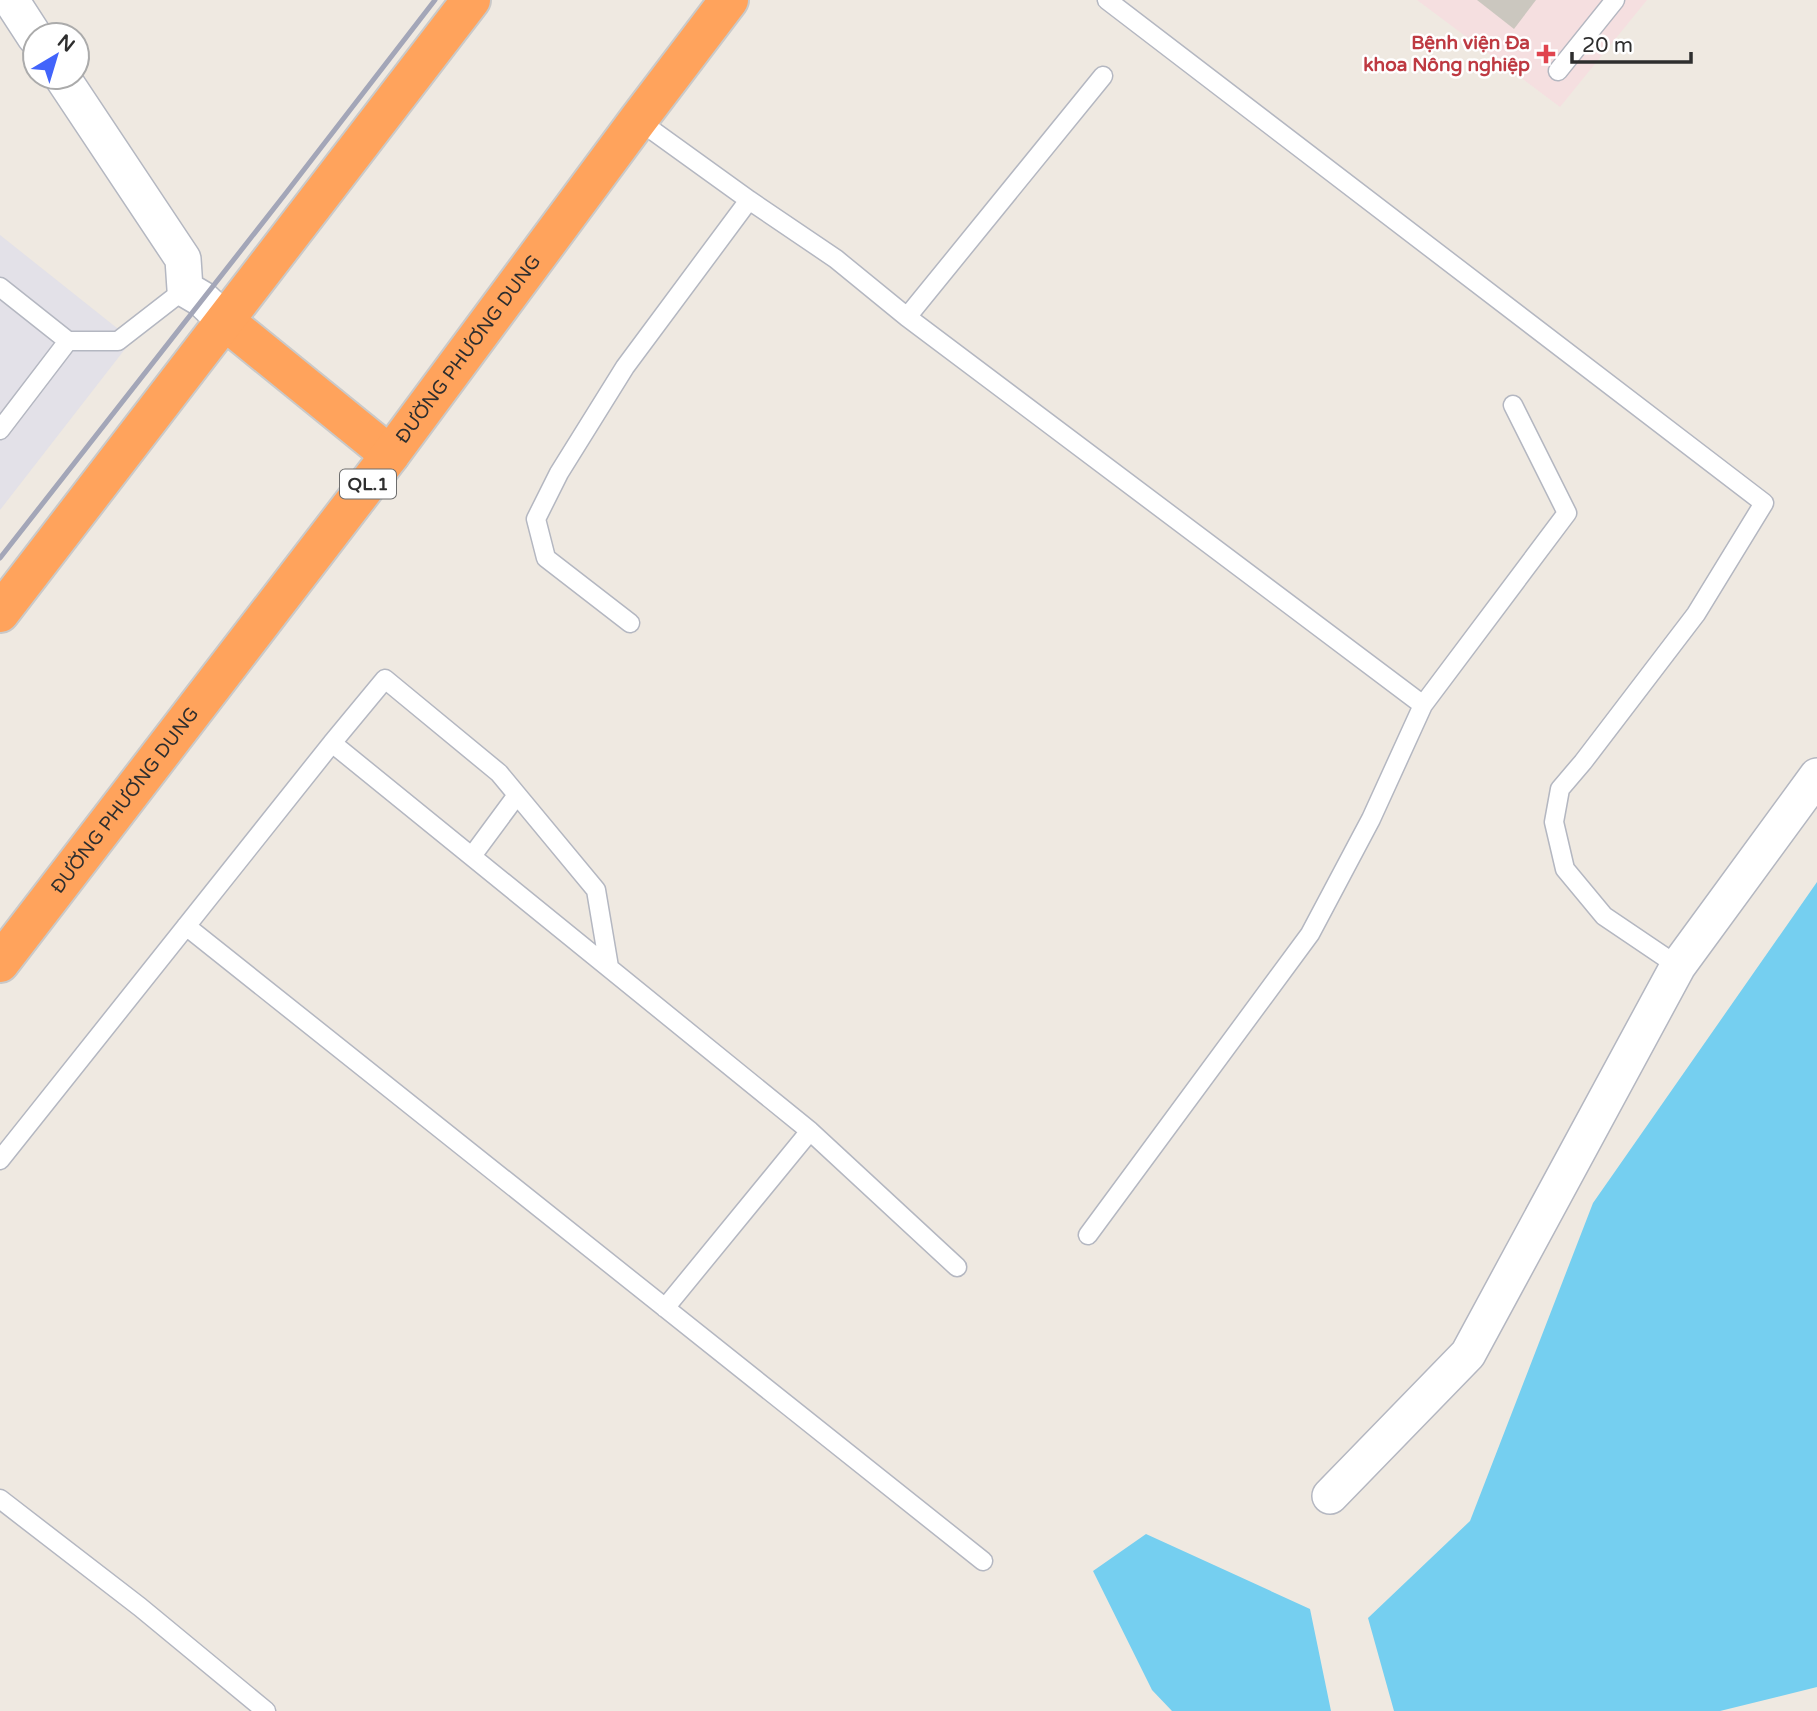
<svg xmlns="http://www.w3.org/2000/svg" width="1817" height="1711" viewBox="0 0 1817 1711" font-family="'Varela Round',sans-serif">
<style>
.industrial{fill:#e3e1e8}
.medical{fill:#f5dfe0}
.water{fill:#75cff0}
.building{fill:#cbc7bf}
.lines{fill:none;stroke-linecap:round;stroke-linejoin:round}
.lane-casing{stroke:#b4b7c1;stroke-width:21}
.street-casing{stroke:#b4b7c1;stroke-width:38}
.highway-casing{stroke:#c9c9c9;stroke-width:42}
.lane{stroke:#fff;stroke-width:18}
.street{stroke:#fff;stroke-width:35}
.highway{stroke:#ffa35c;stroke-width:38}
.rail{stroke:#a3a6b8;stroke-width:5}
.health-dot{fill:#e0444e;stroke:#fff;stroke-width:2.5}
.labels{text-anchor:middle;dominant-baseline:central;stroke-width:5;stroke-linejoin:round;paint-order:stroke}
.shield{fill:#fff;stroke:#6d6d6d;stroke-width:2}
.shield-label{font-size:18px;font-weight:bold;fill:#2e2e2e}
.health-label{font-size:19px;font-weight:bold;fill:#be3a42;stroke:#fff;text-anchor:end}
.street-label{font-size:19px;fill:#2e2e2e;stroke:#fff}
</style>
<rect width="100%" height="100%" fill="#efe9e1"/>
<path class="industrial" d="M0,235L132,340L0,510Z"/>
<path class="medical" d="M1417,0H1647L1560,107Z"/>
<path class="water" d="M1817,882V1687L1720,1711H1394L1368,1618L1470,1521L1593,1203Z
M1146,1534L1310,1609L1331,1711H1172L1152,1690L1093,1571Z"/>
<path class="building" d="M1477,0H1536L1514,29Z"/>
<g class="lines">
<defs>
<path id="lane" d="M1107,0L1764,503L1696,614L1583,762L1560,789L1554,822L1565,869L1604,916L1678,966
M1558,71L1615,0
M638,120L749,200L836,259L907,317L1423,705
M0,287L68,341H118L185,289
M907,317L1103,76
M0,430L68,341
M630,623L546,558L536,519L559,473L625,367L749,200
M332,743L385,679L499,773L596,890L609,967
M472,856L517,795
M186,926L983,1561
M0,1160L332,743L810,1131L957,1267
M1088,1235L1310,934L1371,819L1423,705L1567,513L1513,405
M665,1308L810,1131
M0,1499L140,1607L266,1711"/>
<path id="street" d="M11,0L35,37
M62,77L183,259L185,289L202,299L225,321
M1330,1496L1468,1354L1678,966L1817,776"/>
<g id="highway">
<path d="M225,321L390,455"/>
<path d="M0,613L471,0"/>
<path id="s1" d="M0,963L390,455L638,120L729,0"/>
</g>
</defs>
<use href="#lane" class="lane-casing"/>
<use href="#street" class="street-casing"/>
<use href="#highway" class="highway-casing"/>
<use href="#lane" class="lane"/>
<use href="#street" class="street"/>
<use href="#highway" class="highway"/>
<path class="rail" d="M0,558L286,193L435,0"/>
</g>
<path class="health-dot" d="M1542.5 43.5h7v7h7v7h-7v7h-7v-7h-7v-7h7z"/>
<g class="labels">
<rect class="shield" x="340" y="469.5" width="56" height="29" rx="5"/>
<g class="shield-label">
<text x="368" y="484">QL.1</text>
</g>
<g class="health-label">
<text x="1530" y="43">Bệnh viện Đa<tspan x="1530" dy="22">khoa Nông nghiệp</tspan></text>
</g>
<g class="street-label">
<text stroke="none"><textPath href="#s1" startOffset="772">ĐƯỜNG PHƯƠNG DUNG</textPath></text>
<text stroke="none"><textPath href="#s1" startOffset="205">ĐƯỜNG PHƯƠNG DUNG</textPath></text>
</g>
</g>
<g transform="translate(56 56) rotate(38)"><circle r="33" fill="#ffffff" stroke="#ababab" stroke-width="2"/>
<path d="M0-5L12 26L0 18L-12 26Z" fill="#4264fb"/>
<text y="-10" font-size="19" font-weight="bold" text-anchor="middle" fill="#2e2e2e">N</text>
</g>
<path d="M1572 52v10h119v-10" fill="none" stroke="#2e2e2e" stroke-width="3.5"/>
<text x="1582" y="52" font-size="21" fill="#2e2e2e" stroke="#ffffff" stroke-width="5" paint-order="stroke">20 m</text>
</svg>
